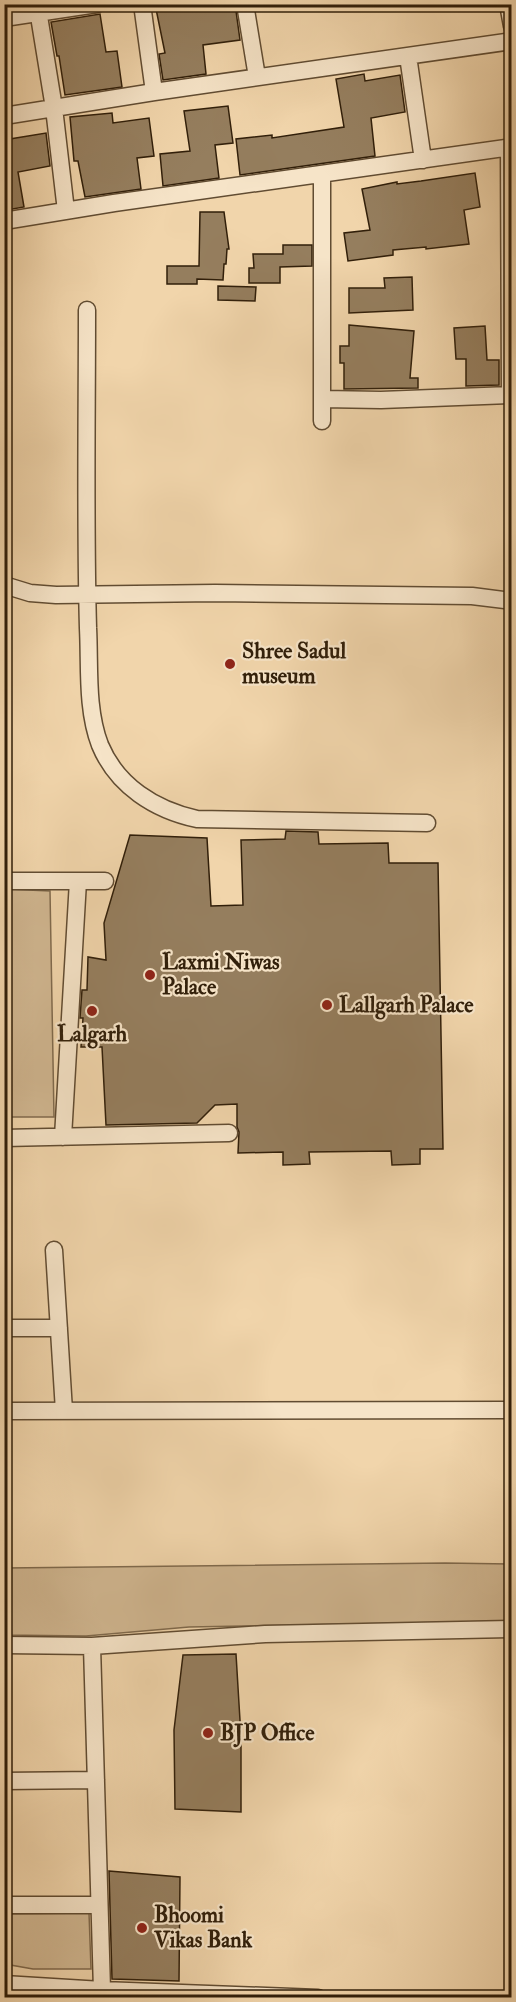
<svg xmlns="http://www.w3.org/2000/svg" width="516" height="2002" viewBox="0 0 516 2002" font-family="'IM FELL Double Pica',serif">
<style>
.green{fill:#d0b690;stroke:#806a4d;stroke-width:1.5}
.building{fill:#957e5e;stroke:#311f0a;stroke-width:1.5}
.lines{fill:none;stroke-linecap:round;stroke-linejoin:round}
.minor-casing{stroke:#614c32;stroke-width:19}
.minor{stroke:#f6e4c8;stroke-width:16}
.poi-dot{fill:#8f2418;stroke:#f6e4c8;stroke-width:2}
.labels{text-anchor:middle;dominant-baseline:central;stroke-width:4.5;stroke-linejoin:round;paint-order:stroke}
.poi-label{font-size:22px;font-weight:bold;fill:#311f0a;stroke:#f6e4c8;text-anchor:start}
</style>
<rect width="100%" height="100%" fill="#f1d5ab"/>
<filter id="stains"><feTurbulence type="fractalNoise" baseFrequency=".00333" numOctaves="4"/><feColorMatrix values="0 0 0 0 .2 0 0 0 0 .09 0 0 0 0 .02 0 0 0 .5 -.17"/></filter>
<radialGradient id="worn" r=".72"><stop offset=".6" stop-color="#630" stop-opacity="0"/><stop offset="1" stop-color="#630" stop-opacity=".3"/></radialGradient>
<path class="green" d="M5,889L50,891L54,1117H5Z
M445,1563L511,1564V1621L189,1627L86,1636L5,1635V1568Z
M89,1913L91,1969H33L5,1964L4,1914Z"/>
<path class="building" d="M155,4H235L240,40L203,45L206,74L163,80L159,54L165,53Z
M100,14L106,52L117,51L122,87L65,95L59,56H57L51,22Z
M364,74L365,81L400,75L405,112L371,118L375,156L240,175L236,139L272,135V138L344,127L336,79Z
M228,106L233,143L215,145L219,178L163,186L160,154L190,151L184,111Z
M112,113L113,123L149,118L154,156L137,158L141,189L85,197L78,161H74L70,117Z
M46,133L50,166L18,172L24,207L7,210L4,199V140Z
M475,173L480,207L464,210L469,244L426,249V247L393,250V255L348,261L344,233L370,230L362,189L397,182V184L421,181Z
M200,212H224L229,249H227L226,264H224L223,280L197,279V284H167V266H199Z
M283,245H312V266L280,267V283H249V268H254L253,254H283Z
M412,277L413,310L349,313V288H385L384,278Z
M218,286L256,287L255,301L218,300Z
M349,325L414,331L410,378H418V388L344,389V363H340V346H349Z
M485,326L487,360H499V385L466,386V359H456L454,328Z
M286,831L318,832L319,844L388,843L389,863H438L443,1149H420V1164L392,1165L391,1151L309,1152L310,1164L283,1165V1152L238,1153L239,1132L237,1127V1104L215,1105L197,1123L106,1125L102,1047H81L83,1018H80L82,990H87L88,957L106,960L104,923L130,835L207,838L211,906L243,905L241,840L285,839Z
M236,1654L241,1737V1812L175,1809L174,1730L183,1655Z
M109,1871L180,1877L179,1981L112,1979Z"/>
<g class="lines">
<defs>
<path id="minor" d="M37,4L54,108L66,211
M142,4L154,92
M245,4L257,77
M508,4L512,26
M4,18L97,4
M408,56L423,160
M4,116L154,92L512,41
M322,174V421
M4,221L114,203L512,147
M87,310C87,416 85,522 88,628C90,665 86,709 100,745C117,786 155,810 197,819L427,823
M323,399L381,400L510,395L509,148
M4,585L30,593L56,595L215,593L472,596L512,601
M4,881H105
M63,1137L78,881
M4,1138L229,1133
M54,1250L64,1411
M4,1328H59
M4,1411L512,1410
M4,1645L92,1646L265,1634L512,1629
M92,1646L102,1990
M4,1781L96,1780
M4,1905H99
M4,1984L102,1990L318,1998"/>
</defs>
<use href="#minor" class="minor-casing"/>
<use href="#minor" class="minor"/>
</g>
<g class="poi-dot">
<circle cx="230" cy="664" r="6"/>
<circle cx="150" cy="975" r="6"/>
<circle cx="327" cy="1005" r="6"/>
<circle cx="92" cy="1011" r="6"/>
<circle cx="208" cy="1733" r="6"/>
<circle cx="142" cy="1928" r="6"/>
</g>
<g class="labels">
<g class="poi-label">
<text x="242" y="651">Shree Sadul<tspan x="242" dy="25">museum</tspan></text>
<text x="162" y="962">Laxmi Niwas<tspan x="162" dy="25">Palace</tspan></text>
<text x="339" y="1005">Lallgarh Palace</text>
<text x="92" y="1034" text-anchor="middle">Lalgarh</text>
<text x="220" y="1733">BJP Office</text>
<text x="154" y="1915">Bhoomi<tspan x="154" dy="25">Vikas Bank</tspan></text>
</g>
</g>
<rect width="516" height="2002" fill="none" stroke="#f1d5ab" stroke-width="24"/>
<rect x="6" y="6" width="504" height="1990" fill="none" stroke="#311f0a" stroke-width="3"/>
<rect x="12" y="12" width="492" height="1978" fill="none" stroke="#311f0a" stroke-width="1.5"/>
<rect width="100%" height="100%" filter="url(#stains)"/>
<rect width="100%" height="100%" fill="url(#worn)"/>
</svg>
